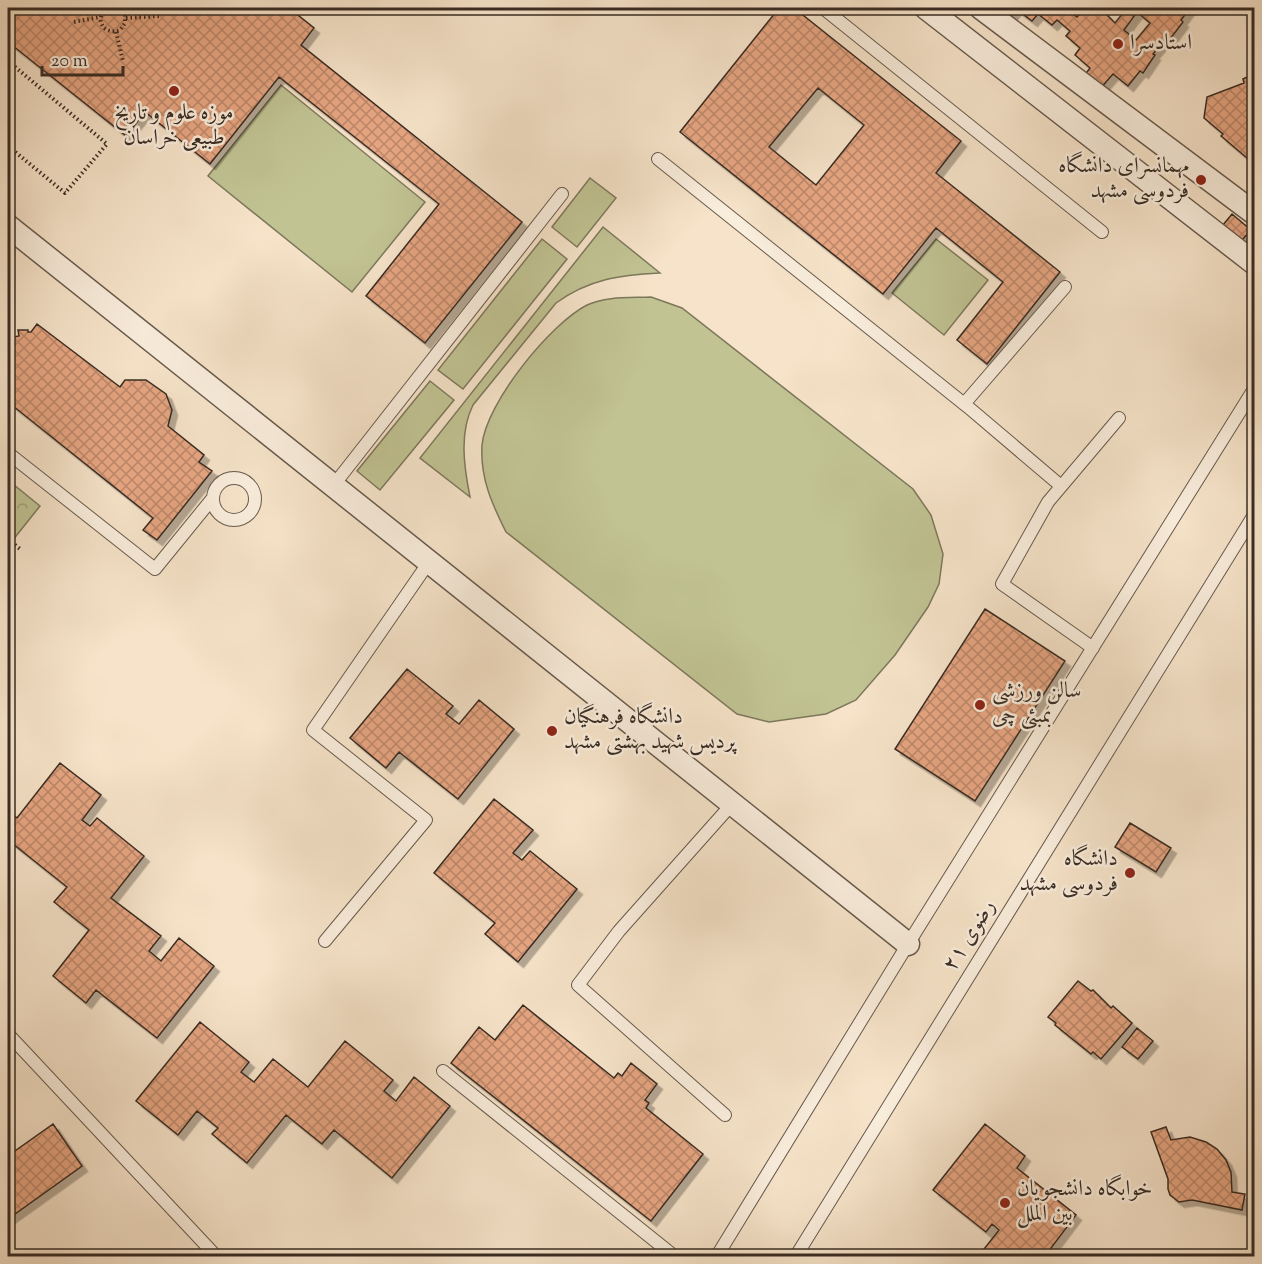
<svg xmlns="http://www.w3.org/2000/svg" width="1262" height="1264" viewBox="0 0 1262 1264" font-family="'Sorts Mill Goudy',Amiri,serif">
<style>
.green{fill:#c1c393;stroke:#7d785c;stroke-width:1.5}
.forest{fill:url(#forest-crowns);stroke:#7d785c;stroke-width:1.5}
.building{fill:url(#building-cross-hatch);stroke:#392c24;stroke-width:1.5;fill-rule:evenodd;filter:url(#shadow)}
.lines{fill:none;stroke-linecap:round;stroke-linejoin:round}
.service-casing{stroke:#685a4d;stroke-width:14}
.minor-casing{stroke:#685a4d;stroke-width:25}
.path{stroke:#392c24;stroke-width:4;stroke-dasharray:1.5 3;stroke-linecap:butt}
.service{stroke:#f9eddc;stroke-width:12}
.minor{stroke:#f9eddc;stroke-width:22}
.poi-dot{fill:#8f2418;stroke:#f9eddc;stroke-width:2}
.labels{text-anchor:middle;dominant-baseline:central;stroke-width:5;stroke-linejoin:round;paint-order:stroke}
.poi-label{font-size:22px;fill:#392c24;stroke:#f9eddc;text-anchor:start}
.street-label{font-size:22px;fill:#392c24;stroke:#f9eddc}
</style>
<defs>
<pattern id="forest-crowns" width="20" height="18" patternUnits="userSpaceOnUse" patternTransform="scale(1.5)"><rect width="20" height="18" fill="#c1c393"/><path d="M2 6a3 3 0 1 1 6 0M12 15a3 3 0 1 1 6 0" fill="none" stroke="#9e9f78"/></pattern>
<pattern id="building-cross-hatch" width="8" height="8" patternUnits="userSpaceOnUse" patternTransform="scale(1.5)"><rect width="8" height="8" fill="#e6a581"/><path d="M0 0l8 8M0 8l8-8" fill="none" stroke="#bb8769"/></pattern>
<filter id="shadow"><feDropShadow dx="5.5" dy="5.5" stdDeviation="0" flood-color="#0004"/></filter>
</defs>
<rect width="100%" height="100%" fill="#f6e3c9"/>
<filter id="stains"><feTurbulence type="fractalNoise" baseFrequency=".00333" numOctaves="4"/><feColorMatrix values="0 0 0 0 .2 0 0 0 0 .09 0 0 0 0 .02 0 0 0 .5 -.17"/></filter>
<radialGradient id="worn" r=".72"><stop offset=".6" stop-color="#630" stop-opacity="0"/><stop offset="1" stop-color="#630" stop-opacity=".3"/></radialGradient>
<path class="green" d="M281,85L425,202L352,292L208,176Z
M590,178L616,198L577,247L552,227Z
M603,227L660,273C620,275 589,279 556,303L473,405C459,433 464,467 470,497L420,458Z
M542,239L567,259L463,389L438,370Z
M936,239L988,280L944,335L892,293Z
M651,297L682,308L913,489L931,515L943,554L939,584L928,607L895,655L856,700L826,714L769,722L737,714L506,532C492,504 480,478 482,445C486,403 550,324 587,305C606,296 630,298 651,297Z
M430,381L454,400L380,490L357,471Z"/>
<path class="forest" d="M8,480L40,506L8,546Z"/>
<path class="building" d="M11,8H289L314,28L301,45L522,222L425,343L366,296L439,204L279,77L210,164L145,112L126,136L8,42V12Z
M779,8H794L961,141L936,173L1060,272L987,364L957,340L1003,282L936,228L883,294L680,132ZM818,88L864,125L816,185L769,147Z
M999,8H1070L1068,10L1077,17L1085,8H1100L1115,23L1127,8H1190L1181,20L1183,22L1170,39L1167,37L1153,54L1155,55L1143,73L1140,71L1128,86L1113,74L1100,89L1084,76L1090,68L1075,55L1080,48L1066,36L1070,31L1057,20L1052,25L1038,14L1032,21L1016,9L1010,17ZM1137,12L1150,23L1136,40L1124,30Z
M1254,74V164L1221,136L1223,134L1204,118L1207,97L1244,83L1243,79Z
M1232,214L1251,230L1242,240L1223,225Z
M37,324L120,387L125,380H146L166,394L172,410L168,426L204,455L199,462L212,471L157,540L143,530L153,518L8,402V338L19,336L18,330H28V332H31Z
M985,609L1065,661L975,801L895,749Z
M407,669L453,706L446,714L459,724L479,700L514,729L458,799L399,752L386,768L350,738Z
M60,763L101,795L82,820L90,826L97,818L144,856L111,898L161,936L149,951L161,961L179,938L214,966L157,1038L96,990L86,1003L53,976L89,930L54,902L67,887L8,840V810L17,818Z
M494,799L533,830L513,853L522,860L530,851L577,889L518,962L485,934L495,923L434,873Z
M1130,823L1171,848L1156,872L1115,847Z
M1078,981L1091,991L1093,990L1111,1008L1113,1006L1132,1023L1101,1059L1093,1052L1091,1054L1055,1025L1056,1023L1048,1017Z
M523,1005L614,1078L618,1073L622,1076L631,1063L657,1084L645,1100L649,1103L646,1108L703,1154L651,1221L451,1063L479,1027L495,1040Z
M200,1022L249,1062L241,1072L254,1082L273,1059L308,1087L345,1041L393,1080L384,1091L396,1101L414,1077L450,1106L392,1178L334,1130L322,1144L286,1115L247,1163L212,1134L218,1128L197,1111L178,1135L136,1101Z
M1137,1028L1153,1041L1138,1059L1122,1047Z
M53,1124L82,1166L8,1219V1156Z
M985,1124L1025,1156L1017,1168L1076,1215L1045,1256H994L984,1249L999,1230L992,1224L986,1232L933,1190Z
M1166,1127L1171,1140L1190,1137L1206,1142L1217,1149L1226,1160L1231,1172L1232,1192L1245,1194L1242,1210L1192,1200L1179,1202L1170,1195L1168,1189V1179L1151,1132Z"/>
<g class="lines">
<defs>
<path id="service" d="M823,8L1102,232
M658,159L968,407L1061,486
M964,404L1065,287
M8,453L155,569L212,499
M213 499a21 21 0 1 1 42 0a21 21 0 1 1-42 0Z
M333,486L562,194
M1093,648L1002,584L1048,502L1119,418
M325,941L426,820L313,730L429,562
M8,1034L216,1256
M443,1071L674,1256
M725,1115L578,985L619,931L732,804
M717,1256L908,944L1254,389
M796,1256L1254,515"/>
<path id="minor" d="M926,8L1254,263
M981,8L1254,213
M8,226L908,944"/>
</defs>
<use href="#service" class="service-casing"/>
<use href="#minor" class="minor-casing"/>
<path class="path" d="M106,8C94,20 104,36 120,30L125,23V14L119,8
M126,18L160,16
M74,22L100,17
M116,32L123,61
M8,61L107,144L65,193L8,146
M8,539L20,549"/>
<use href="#service" class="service"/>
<use href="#minor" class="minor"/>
</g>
<g class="poi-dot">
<circle cx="1118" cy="44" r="6"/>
<circle cx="174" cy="91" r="6"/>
<circle cx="1201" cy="180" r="6"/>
<circle cx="980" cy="705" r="6"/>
<circle cx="552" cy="731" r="6"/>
<circle cx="1130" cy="873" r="6"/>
<circle cx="1005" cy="1203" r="6"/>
</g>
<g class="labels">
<g class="poi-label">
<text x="1130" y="44">استادسرا</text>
<text x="174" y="114" text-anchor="middle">موزه علوم و تاریخ<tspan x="174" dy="25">طبیعی خراسان</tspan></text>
<text x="1189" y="167" text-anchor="end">مهمانسرای دانشگاه<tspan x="1189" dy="25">فردوسی مشهد</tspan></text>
<text x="992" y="692">سالن ورزشی<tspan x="992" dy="25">بمبئی چی</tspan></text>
<text x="564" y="718">دانشگاه فرهنگیان<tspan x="564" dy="25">پردیس شهید بهشتی مشهد</tspan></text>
<text x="1118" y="860" text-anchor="end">دانشگاه<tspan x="1118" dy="25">فردوسی مشهد</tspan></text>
<text x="1017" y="1190">خوابگاه دانشجویان<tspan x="1017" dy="25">بین الملل</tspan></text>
</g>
<g class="street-label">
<text transform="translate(970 936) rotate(-58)">رضوی ۲۱</text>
</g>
</g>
<rect width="1262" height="1264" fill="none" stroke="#f6e3c9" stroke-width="30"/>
<rect x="9" y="9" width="1244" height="1246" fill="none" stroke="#392c24" stroke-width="3"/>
<rect x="15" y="15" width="1232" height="1234" fill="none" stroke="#392c24" stroke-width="1.5"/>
<path d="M42 66v9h81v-9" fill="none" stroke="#392c24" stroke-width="3"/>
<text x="51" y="66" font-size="18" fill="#392c24" stroke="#f9eddc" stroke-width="4.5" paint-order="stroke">20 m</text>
<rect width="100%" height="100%" filter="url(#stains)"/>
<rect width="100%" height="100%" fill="url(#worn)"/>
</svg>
